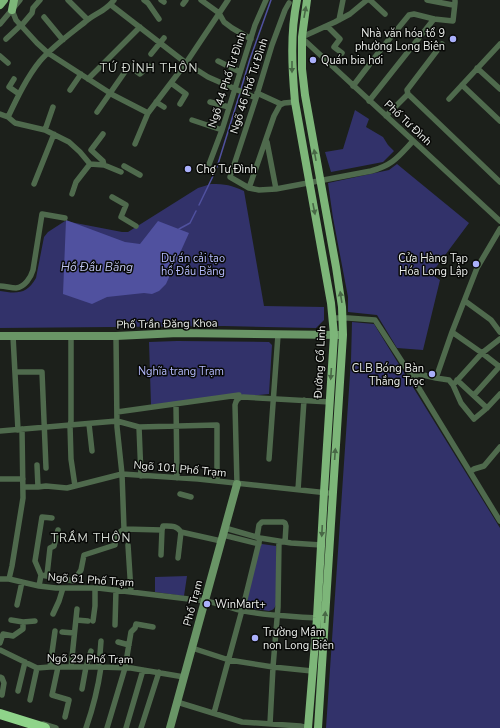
<svg xmlns="http://www.w3.org/2000/svg" width="500" height="728" viewBox="0 0 500 728" font-family="'Nunito Sans',sans-serif">
<style>
.green{fill:#32326a}
.water{fill:#50519f}
.lines{fill:none;stroke-linecap:round;stroke-linejoin:round}
.stream{stroke:#50519f;stroke-width:1.5}
.street{stroke:#4f6a4d;stroke-width:5.5}
.secondary{stroke:#699566;stroke-width:8}
.primary{stroke:#7db679;stroke-width:8}
.highway{stroke:#8fd48a;stroke-width:10}
.oneway{fill:#486846}
.poi-dot{fill:#aab0fb;stroke:#080907;stroke-width:1.5}
.labels{text-anchor:middle;dominant-baseline:central;stroke-width:3;stroke-linejoin:round;paint-order:stroke}
.poi-label{font-size:11px;fill:#ebeeeb;stroke:#080907;text-anchor:start}
.street-label{font-size:11px;fill:#ebeeeb;stroke:#080907}
.park-label{font-size:11px;fill:#b4bafb;stroke:#080907}
.neighbourhood-label{font-size:12px;letter-spacing:1px;fill:#d4dad3;stroke:#080907}
.water-label{font-size:12px;font-style:italic;fill:#bdc2ed;stroke:#080907}
</style>
<rect width="100%" height="100%" fill="#1c201b"/>
<path class="green" d="M355,110L369,119L366,127L383,137L388,145L394,151L383,162L331,172L325,152L343,149Z
M397,164L469,223L431,274L440,280L423,350L397,348L377,315L348,312V297L333,218L328,183L389,170Z
M211,184C226,184 231,185 244,191L264,306L324,307V320L316,328L224,326L0,328V291C17,294 27,294 36,278L44,237L48,232L65,221L122,232H128L198,188Z
M352,322L374,324L500,528V728H326L351,360Z
M177,341L269,342L272,345L269,394L151,405L149,342Z
M262,544L276,546V605C274,609 273,610 269,611L250,608L247,606L246,604L260,546Z
M187,576L184,596L155,592V577Z"/>
<path class="water" d="M66,220L125,242L140,244L158,221L189,233L166,284L159,291L152,294L144,293L107,297L92,304L63,294Z"/>
<g class="lines">
<path class="stream" d="M241,89L250,59L271,0
M217,167L240,93
M199,205L214,174
M179,229L190,223L196,211"/>
<path class="street" d="M68,0L87,19
M144,0L148,3L159,19
M161,0L164,2
M201,0L219,13L224,22L232,28L251,39
M370,0L385,14
M427,0L453,5L455,3V1
M289,3L285,10L272,45L256,98L230,177L249,188L259,190L276,189L371,171C393,165 398,157 413,141
M183,4L186,0
M111,5L186,63L208,77L256,98
M12,10L16,20L37,43L48,53L113,95L148,113
M44,17L63,40
M339,20L343,0
M0,24L20,0
M21,26L32,13L33,8L40,0
M327,26L340,39L334,47L342,53
M302,37L335,22L350,14L367,0
M302,38L500,221
M6,39L21,25
M151,54L164,38
M0,56L8,63
M218,61L240,72
M477,68L500,89
M14,79L9,87L19,94
M88,79L140,27
M171,83L186,94L180,104
M462,85L500,121
M353,86L382,48L409,15L414,14L434,19L453,21L455,3
M70,90L81,74
M257,93L281,104
M408,94L500,182
M408,94L407,90L442,44
M449,99L500,44
M369,101L434,19
M156,102L164,107
M210,102L229,107
M97,112L129,66L140,74L149,66L152,68
M0,114L8,117L15,123L45,130L69,142L80,152L90,164L104,165L121,172
M386,116L408,94
M8,117C17,98 27,77 40,61C53,46 70,34 85,22C95,13 105,12 114,0
M192,120L222,130
M45,130L53,107
M103,134L91,150L103,161L104,165
M267,142L276,189
M135,144L148,113L186,63L228,0
M124,166L140,175
M208,167L222,130L255,25L266,0
M34,184L54,134
M249,188L274,116L280,105L284,103L295,102
M72,194L76,182L90,164
M112,197L126,205L121,217L136,226
M0,286C5,286 11,288 16,288C25,287 31,277 33,270L42,214L65,218
M465,301L491,320L500,332
M333,318H348L375,320L412,377L500,521
M452,332L482,353L500,367
M13,336L18,430
M71,336V421L70,425L71,459L75,486
M116,336L117,427L122,474L124,529
M15,372H42L46,468
M412,377L419,374L436,378L452,332L477,268L500,229
M436,378L449,380L453,385L461,403L474,419L487,408L500,394
M457,380L487,408
M453,385L482,353L500,339
M474,395L500,366
M176,404L177,478
M117,412L239,395
M89,424L92,451
M139,427L141,476
M0,431L117,421L139,427L217,425V481
M269,459L278,335
M37,465L38,487
M470,472L474,469L484,466L500,447
M0,479H23
M237,484L235,405C236,400 238,397 243,397L330,402
M23,487H38L46,486L67,488L122,474L198,479L328,493
M298,490L304,400
M180,494L191,497
M225,528L260,538L291,543L321,545
M223,535L259,544
M257,537L259,525L262,522H283L285,523L286,526L285,542
M128,545L131,592
M161,555L162,530
M178,558L181,532
M41,575L74,581L81,570L84,555L115,545L116,535L124,529L162,530L163,526C171,526 176,525 181,532L221,541
M47,575L50,548L54,546L58,530
M0,579H9L39,586L56,588H98L205,601C218,603 230,608 244,611C268,616 292,616 317,618
M9,579L12,566L23,498L22,429
M39,586L41,575L35,561L42,517L52,518
M17,605L22,582
M53,614L59,601L63,588
M11,620L23,622L35,621
M76,620L88,621
M93,621L95,606V588
M115,625L116,590
M62,632L74,633
M118,642L129,645
M0,643L3,634L13,636L23,629V622
M192,648L229,660L273,667L312,671
M0,650L37,668L50,667H99L131,668L184,677
M50,667L55,631
M58,667L52,695L69,700L65,717
M71,667L77,609
M99,667L101,641
M0,677L2,678L4,683L2,695L0,694
M82,689L86,667L91,651
M18,691L25,662
M30,700L37,668
M177,702L242,722L300,726L308,728
M214,713L245,599L260,538
M43,724L56,728
M270,724L273,667L278,607L279,541
M86,728C93,708 98,688 101,667
M107,728L125,668L131,632L135,628L136,624L153,627
M126,728L143,670
M141,728L159,672"/>
<path class="secondary" d="M0,336H116L178,333L341,335
M170,728L237,484"/>
<path class="primary" d="M297,0C290,34 292,68 295,102L331,303L334,335L324,492L317,618L308,728
M307,0L302,37V69L305,95L336,267L342,307L343,335L318,728
M0,5L4,0
M12,10L14,0"/>
<path class="highway" d="M0,714L45,728"/>
</g>
<defs><path id="oneway-solid" d="M-6-.8H1V-3.2L6.5 0L1 3.2V.8H-6Z"/></defs>
<g class="oneway">
<use href="#oneway-solid" transform="translate(305 12) rotate(-80)"/>
<use href="#oneway-solid" transform="translate(292 67) rotate(90)"/>
<use href="#oneway-solid" transform="translate(315 155) rotate(-100)"/>
<use href="#oneway-solid" transform="translate(314 209) rotate(79)"/>
<use href="#oneway-solid" transform="translate(341 297) rotate(-99)"/>
<use href="#oneway-solid" transform="translate(331 374) rotate(94)"/>
<use href="#oneway-solid" transform="translate(335 454) rotate(-86)"/>
<use href="#oneway-solid" transform="translate(322 531) rotate(93)"/>
<use href="#oneway-solid" transform="translate(325 617) rotate(-86)"/>
</g>
<g class="poi-dot">
<circle cx="453" cy="39" r="4"/>
<circle cx="313" cy="60" r="4"/>
<circle cx="188" cy="169" r="4"/>
<circle cx="476" cy="264" r="4"/>
<circle cx="432" cy="374" r="4"/>
<circle cx="207" cy="604" r="4"/>
<circle cx="255" cy="638" r="4"/>
</g>
<g class="labels">
<g class="poi-label">
<text x="445" y="33" text-anchor="end">Nhà văn hóa tổ 9<tspan x="445" dy="13">phường Long Biên</tspan></text>
<text x="321" y="60">Quán bia hơi</text>
<text x="196" y="169">Chợ Tư Đình</text>
<text x="468" y="258" text-anchor="end">Cửa Hàng Tạp<tspan x="468" dy="13">Hóa Long Lập</tspan></text>
<text x="424" y="368" text-anchor="end">CLB Bóng Bàn<tspan x="424" dy="13">Thắng Trọc</tspan></text>
<text x="215" y="604">WinMart+</text>
<text x="263" y="632">Trường Mầm<tspan x="263" dy="13">non Long Biên</tspan></text>
</g>
<g class="street-label">
<text transform="translate(227 80) rotate(-72)">Ngõ 44 Phố Tư Đình</text>
<text transform="translate(249 86) rotate(-72)">Ngõ 46 Phố Tư Đình</text>
<text transform="translate(408 123) rotate(43)">Phố Tư Đình</text>
<text transform="translate(167 324) rotate(-1)">Phố Trần Đăng Khoa</text>
<text transform="translate(320 362) rotate(-87)">Đường Cổ Linh</text>
<text transform="translate(180 469) rotate(5)">Ngõ 101 Phố Trạm</text>
<text transform="translate(91 580) rotate(4)">Ngõ 61 Phố Trạm</text>
<text transform="translate(193 603) rotate(-75)">Phố Trạm</text>
<text transform="translate(90 659) rotate(1)">Ngõ 29 Phố Trạm</text>
</g>
<g class="park-label">
<text x="193" y="258">Dự án cải tạo<tspan x="193" dy="13">hồ Đầu Băng</tspan></text>
<text x="181" y="371">Nghĩa trang Trạm</text>
</g>
<g class="neighbourhood-label">
<text x="149" y="68">TỨ ĐỈNH THÔN</text>
<text x="91" y="538">TRẦM THÔN</text>
</g>
<g class="water-label">
<text x="97" y="267">Hồ Đầu Băng</text>
</g>
</g>
</svg>
